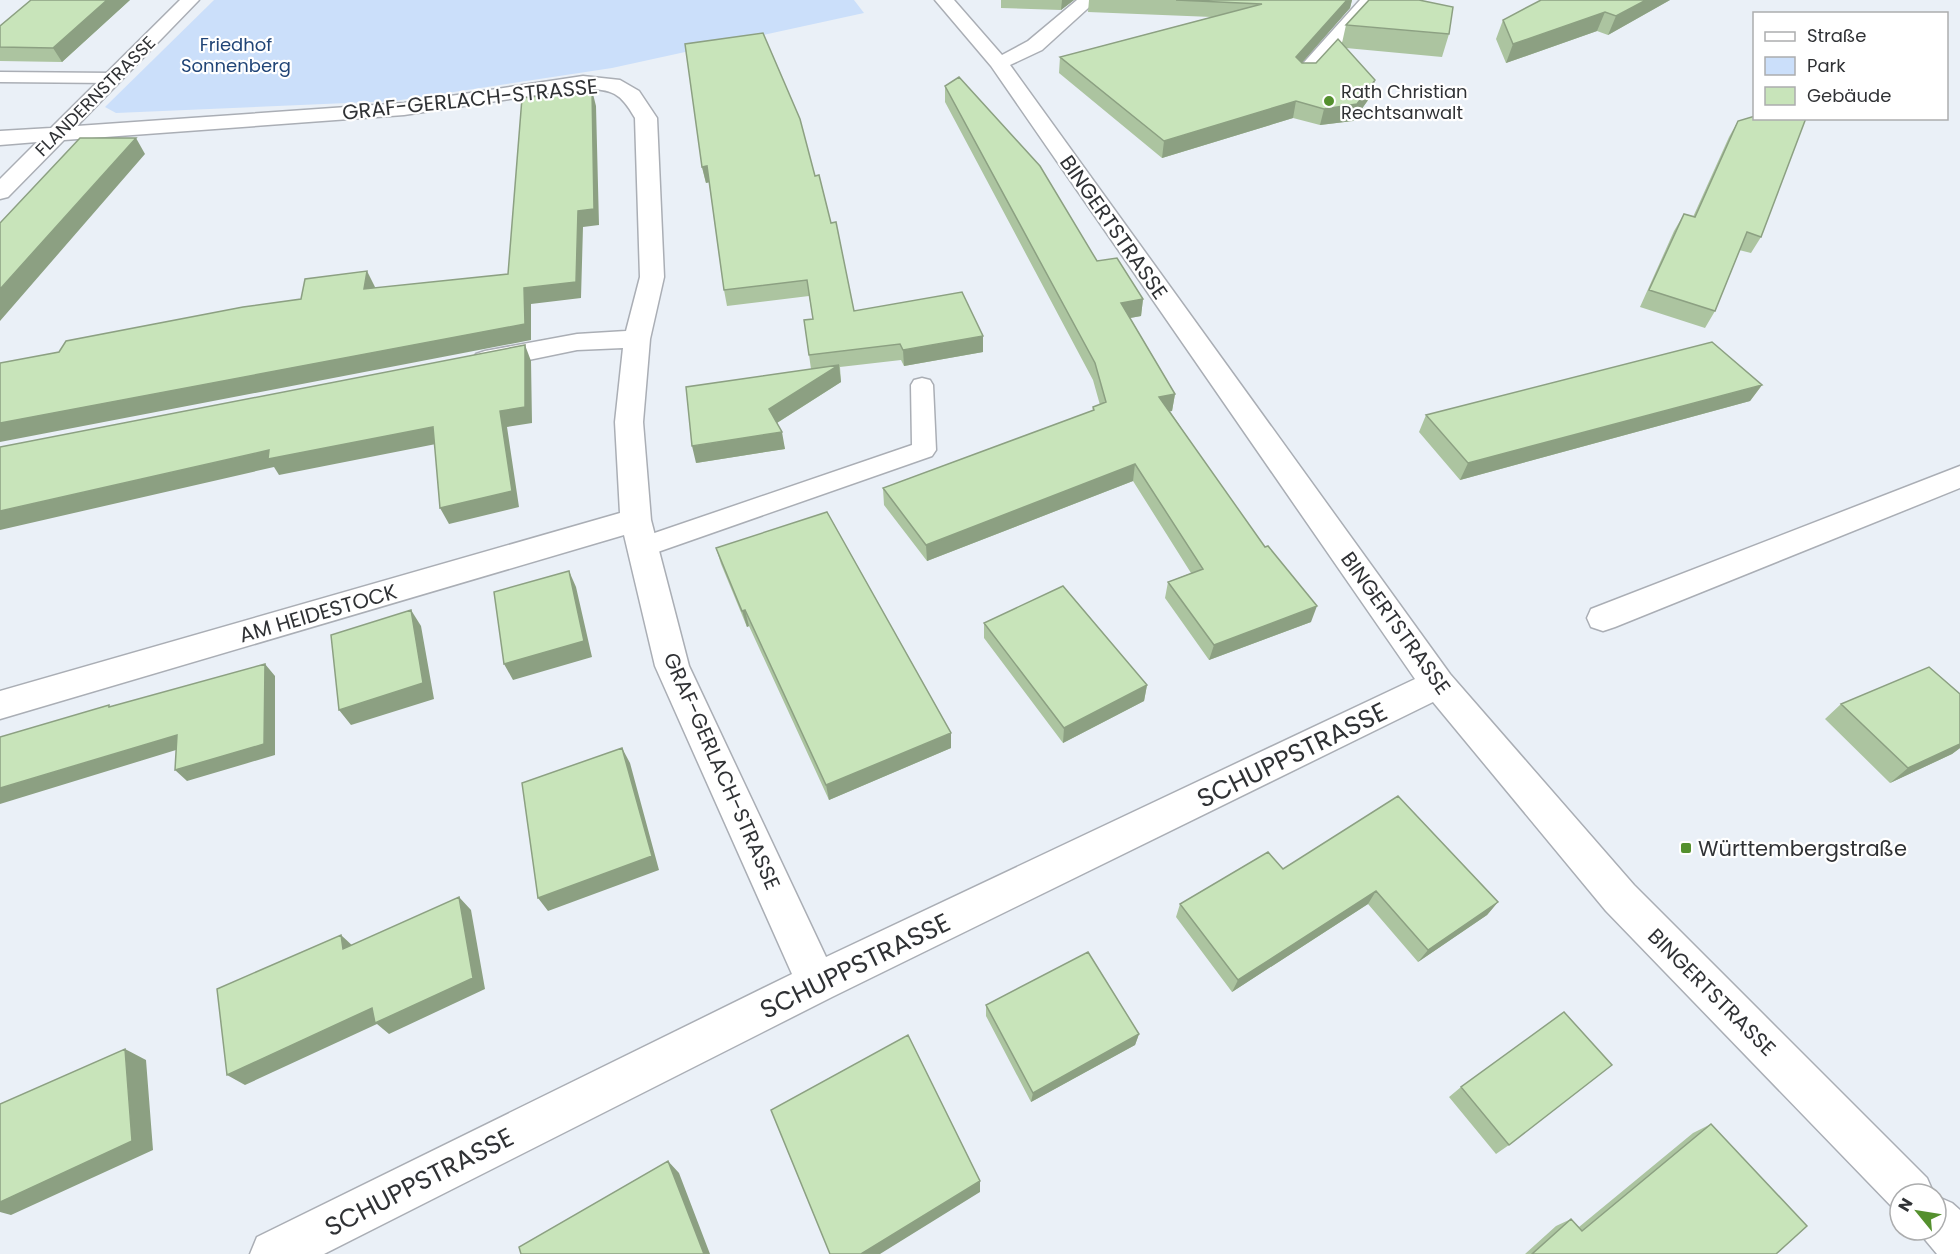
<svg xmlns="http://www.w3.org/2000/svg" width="1960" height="1254" viewBox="0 0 1960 1254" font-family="Poppins,sans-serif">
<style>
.green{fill:#cbdffa}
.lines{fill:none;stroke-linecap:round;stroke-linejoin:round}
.lane-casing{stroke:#aaaeb5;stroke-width:3}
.street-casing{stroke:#aaaeb5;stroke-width:3}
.lane{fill:#fff;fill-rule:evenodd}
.street{fill:#fff;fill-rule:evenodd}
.wall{fill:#acc4a0}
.shaded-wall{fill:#8ca082}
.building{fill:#c8e4ba;stroke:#8ca082;stroke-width:1.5}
.poi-dot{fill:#54902e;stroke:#fff;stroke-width:2}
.labels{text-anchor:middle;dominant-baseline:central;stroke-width:4.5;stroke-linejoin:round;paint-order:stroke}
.far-park-label{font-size:18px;fill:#214577;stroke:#fff}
.far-poi-label{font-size:18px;fill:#303235;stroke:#fff;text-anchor:start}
.far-street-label{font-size:18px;fill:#303235;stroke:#fff}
.street-label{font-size:21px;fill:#303235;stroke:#fff}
.poi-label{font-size:21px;fill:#303235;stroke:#fff;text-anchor:start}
.near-street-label{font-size:26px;fill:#303235;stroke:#fff}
</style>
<rect width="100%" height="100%" fill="#eaf0f7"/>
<path class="green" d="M214,0H854L864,13L612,68L394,101L116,113L105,107Z"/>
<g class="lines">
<defs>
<path id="lane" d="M0,72L113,73L121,78L113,83L0,82Z
M922,378L930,380L933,385L936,450L932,456L652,554L643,556L634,554L630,547L634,540L912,445L911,385L914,380Z"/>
<path id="street" d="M180,0H199L77,126L404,103L583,76L620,80L639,91L657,118L664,277L650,339L643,422L651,520L689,666L826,957L1415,679L991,66L935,0H954L1002,55L1028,41L1077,0H1097L1042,50L1010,65L1450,674L1634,885L1927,1178L1934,1194H1900V1212L1895,1210L1606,911L1433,702L832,997L324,1254H250L257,1237L792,974L655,666L624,535L0,719V691L620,513L615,422L623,348L577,350L485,369L476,366L472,360L476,354L485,351L577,334L626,331L640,277L635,118C620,92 613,90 583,88L404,115L64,140L8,197L0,199V179L37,142L0,145V131L51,128Z
M1360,0H1379L1312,77H1298L1295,73L1298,69Z
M1960,466V488L1615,627L1603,631L1591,627L1587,618L1591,609Z
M1936,1196L1952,1203L1960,1210V1254H1937L1917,1230H1936Z"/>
</defs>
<use href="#lane" class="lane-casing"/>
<use href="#street" class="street-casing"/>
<use href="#lane" class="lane"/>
<use href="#street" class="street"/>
</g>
<path class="wall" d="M130,0L62,62L0,61V26Z
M1001,0H1074L1061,10L1001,8Z
M1089,0H1352L1350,8L1301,63H1316L1342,43L1346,25L1449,34L1442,57L1346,48L1371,96L1353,121L1320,125L1293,118L1162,158L1059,73L1060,57L1212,17L1088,12Z
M1670,0L1608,35L1597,31L1506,63L1496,39L1503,20Z
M945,86L1097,261L1143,299L1141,316L1130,318L1175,394L1172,411H1170L1311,622L1209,660L1165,598L1168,582L1191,573L1133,481L927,561L884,505L883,488L1092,411L1093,407L1100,405L1093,380L945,102Z
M1738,121L1761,237L1751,253L1739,250L1715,311L1705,328L1640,307L1674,231L1684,214L1693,217L1729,137Z
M702,167L815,176L854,311L983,336V352L904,366L901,360L840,367L841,382L777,423L785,449L696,463L811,369L804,320L813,319L809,296L727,306L724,290L709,182L706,183Z
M1762,385L1750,401L1460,480L1419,432L1426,415Z
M716,548L951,733V748L829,800L749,626L747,627L721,564Z
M984,623L1147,685L1144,701L1063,743L984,638Z
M1960,694V748L1952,754L1890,783L1825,719L1841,704Z
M1283,869L1498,902L1487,915L1418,962L1368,904L1232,992L1176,917L1180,904Z
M986,1005L1139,1034L1135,1045L1031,1102L986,1016Z
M1461,1087L1509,1145L1496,1154L1449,1097Z
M1711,1124L1776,1254H1525L1556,1226L1571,1219L1579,1227L1693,1133Z"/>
<path class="shaded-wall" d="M107,0H130L62,62L53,48Z
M1062,0H1074L1061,10Z
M1347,0H1352L1350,8L1293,73L1296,57Z
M1646,0H1670L1608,35L1616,16Z
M1605,12L1597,31L1506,63L1513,44Z
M1375,80L1371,96L1353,121L1320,125L1324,109Z
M592,90L596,106L599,225L583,227L581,298L531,304V340L0,442V423L524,288L578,211Z
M1296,101L1293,118L1162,158L1164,141Z
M136,138L145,154L0,321V289Z
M707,166L710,182L706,183L702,167Z
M367,271L375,287L372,305L364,289Z
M1143,299L1141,316L1119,320L1121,303Z
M983,336V352L904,366L903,350Z
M525,345L531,361L532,423L507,427L519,507L449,524L440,508Z
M839,365L841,382L772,426L769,409Z
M1762,385L1750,401L1460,480L1468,463Z
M1175,394L1172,411L1157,414L1159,397Z
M433,427L441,443L279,475L274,467L0,530V511L269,450Z
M782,432L785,449L696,463L692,446Z
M1135,464L1133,481L927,561L926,545Z
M569,571L576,587L592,657L513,680L504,664Z
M1317,606L1311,622L1209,660L1214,645Z
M411,610L421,626L434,699L351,725L339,710Z
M745,610L749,626L747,627L742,611Z
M265,664L275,676V755L187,781L175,770Z
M1147,685L1144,701L1063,743L1064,728Z
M951,733V748L829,800L826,785Z
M177,735L189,746L0,804V788Z
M1960,744V748L1952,754L1890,783L1908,768Z
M622,748L630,763L659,870L548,911L538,898Z
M1376,891L1368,904L1232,992L1238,980Z
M459,897L471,910L485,989L389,1034L377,1024L245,1085L227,1075Z
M1498,902L1487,915L1418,962L1428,950Z
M341,935L355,948L343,949Z
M1139,1034L1135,1045L1031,1102L1033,1093Z
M125,1049L146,1060L153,1150L11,1215L0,1212V1202Z
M668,1161L679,1173L710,1254H704Z
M980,1181V1192L880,1254H861Z"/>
<path class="building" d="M31,0H107L53,48L0,47V26Z
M1176,0H1347L1296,57L1302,63H1316L1338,39L1375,80L1357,104L1324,109L1296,101L1164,141L1060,57L1262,4Z
M1369,0H1419L1453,7L1449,34L1346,25Z
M1541,0H1646L1616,16L1605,12L1513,44L1503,20Z
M763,33L800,119L815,176L819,175L831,223L836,222L854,311L962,292L983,336L903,350L900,344L809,355L804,320L813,319L807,280L724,290L707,166L702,167L685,44Z
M959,77L1040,166L1097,261L1117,258L1143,299L1121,303L1175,394L1159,397L1265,547L1268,546L1317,606L1214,645L1168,582L1203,569L1135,464L926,545L883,488L1094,410L1093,407L1106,402L1095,363L945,86Z
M592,90L594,209L578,211L576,282L524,288L525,324L0,423V363L59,352L66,341L243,307L301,299L305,279L367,271L364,289L508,274L522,98Z
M1755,116V118H1806L1761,237L1747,232L1715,311L1649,290L1684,214L1695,217L1738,121Z
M80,138H136L0,289V223Z
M1712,342L1762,385L1468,463L1426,415Z
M525,345V407L500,411L512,491L440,508L433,427L268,459L269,450L0,511V447Z
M839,365L769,409L782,432L692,446L686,387Z
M827,512L951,733L826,785L745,610L742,611L716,548Z
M569,571L584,641L504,664L494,592Z
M1063,586L1147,685L1064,728L984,623Z
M411,610L423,683L339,710L331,635Z
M265,664L264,744L175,770L177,735L0,788V737L109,705V707Z
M1929,667L1960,694V744L1908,768L1841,704Z
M622,748L652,856L538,898L522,783Z
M1398,796L1498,902L1428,950L1376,891L1238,980L1180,904L1268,852L1283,869Z
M459,897L473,978L375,1023L372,1008L227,1075L217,989L341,935L343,949Z
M1088,952L1139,1034L1033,1093L986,1005Z
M1564,1012L1612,1065L1509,1145L1461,1087Z
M908,1035L980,1181L861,1254H830L771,1110Z
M125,1049L132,1141L0,1202V1104Z
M1711,1124L1807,1226L1776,1254H1532L1571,1219L1582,1231Z
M668,1161L704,1254H521L519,1247Z"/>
<g class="poi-dot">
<circle cx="1329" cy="101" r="6"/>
<rect x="1680" y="842" width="12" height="12" rx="3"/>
</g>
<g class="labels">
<g class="far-park-label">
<text x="236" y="44">Friedhof<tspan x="236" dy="21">Sonnenberg</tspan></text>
</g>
<g class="far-poi-label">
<text x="1341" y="91">Rath Christian<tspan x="1341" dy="21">Rechtsanwalt</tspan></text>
</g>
<g class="far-street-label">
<text transform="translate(95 96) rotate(-45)">FLANDERNSTRASSE</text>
</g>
<g class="street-label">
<text transform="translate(470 99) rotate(-6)">GRAF-GERLACH-STRASSE</text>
<text transform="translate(1114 227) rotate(55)">BINGERTSTRASSE</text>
<text transform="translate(318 613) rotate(-16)">AM HEIDESTOCK</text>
<text transform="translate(1396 623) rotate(54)">BINGERTSTRASSE</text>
<text transform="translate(722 771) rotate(66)">GRAF-GERLACH-STRASSE</text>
<text transform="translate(1712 992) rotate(45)">BINGERTSTRASSE</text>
</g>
<g class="poi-label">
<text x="1698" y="848">Württembergstraße</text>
</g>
<g class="near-street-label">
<text transform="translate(1292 755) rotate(-26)">SCHUPPSTRASSE</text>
<text transform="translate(855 966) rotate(-26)">SCHUPPSTRASSE</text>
<text transform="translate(419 1182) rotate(-27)">SCHUPPSTRASSE</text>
</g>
</g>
<rect x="1753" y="12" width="195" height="108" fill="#ffffff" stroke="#acadae" stroke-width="1.5"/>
<rect x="1765" y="32" width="30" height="9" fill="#ffffff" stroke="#acadae" stroke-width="1.5"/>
<text x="1807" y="42" font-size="18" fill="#303235">Straße</text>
<rect x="1765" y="57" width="30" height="18" fill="#cbdffa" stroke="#acadae" stroke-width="1.5"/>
<text x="1807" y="72" font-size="18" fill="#303235">Park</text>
<rect x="1765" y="87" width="30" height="18" fill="#c8e4ba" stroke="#acadae" stroke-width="1.5"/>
<text x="1807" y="102" font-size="18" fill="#303235">Gebäude</text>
<g transform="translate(1918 1212) rotate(300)"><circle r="28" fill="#ffffff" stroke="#acadae" stroke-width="1.5"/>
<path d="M0-4.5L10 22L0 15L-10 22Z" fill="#54902e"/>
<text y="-9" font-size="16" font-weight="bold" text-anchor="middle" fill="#303235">N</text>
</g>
</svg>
